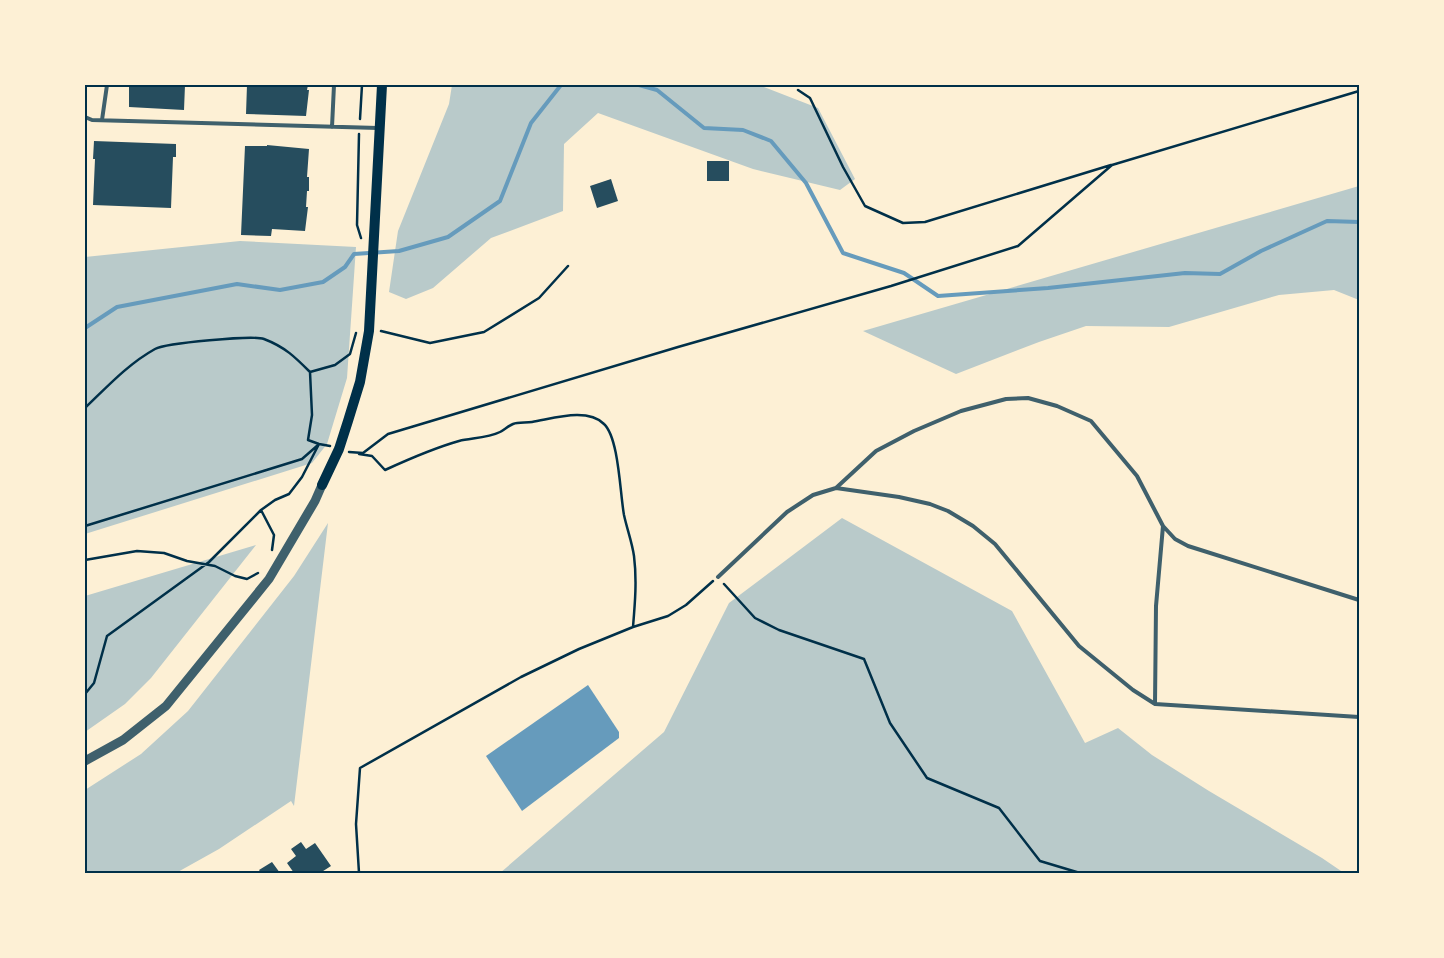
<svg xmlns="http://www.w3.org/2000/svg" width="1444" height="958" viewBox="0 0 1444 958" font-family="'Exo 2',sans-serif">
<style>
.green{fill:#b9caca}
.water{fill:#669bbc}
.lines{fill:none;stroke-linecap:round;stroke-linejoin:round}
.stream{stroke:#669bbc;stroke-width:4}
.building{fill:#264d5e}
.path{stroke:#003049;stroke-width:2.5}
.service{stroke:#3f606c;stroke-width:4}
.tertiary{stroke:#3f606c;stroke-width:9}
.secondary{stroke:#003049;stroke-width:10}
.neatline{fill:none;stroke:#003049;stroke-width:2}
</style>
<rect width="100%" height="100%" fill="#fdf0d5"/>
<path class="green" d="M452,85H759L818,108L855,179L840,190L753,169L598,113L564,144L563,211L491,238L433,288L406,299L389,292L398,231L449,104Z
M1359,186V300L1334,290L1279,295L1169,327L1086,326L1039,342L956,374L863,331Z
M240,241L356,247L347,378L327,444L312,463L85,534V257Z
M842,518L1012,611L1085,743L1118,728L1152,755L1209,791L1322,858L1344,873H500L664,732L729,603Z
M328,523L294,806L291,801L219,849L176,873H85V790L141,754L188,711L294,576Z
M256,545L151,678L125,704L85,732V596Z"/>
<path class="water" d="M588,685L619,732V738L522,811L486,756Z"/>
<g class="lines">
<path class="stream" d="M639,85L657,90L704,128L743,130L771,141L806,183L843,253L904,273L938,296L1048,288L1185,273L1220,274L1261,251L1327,221L1359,222
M85,328L117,307L237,284L280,290L323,282L345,267L354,254L399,251L448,237L500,201L531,123L561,85"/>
</g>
<path class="building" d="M129,85H185L184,110L129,107Z
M247,85H308L307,90H309L306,116L246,114Z
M94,141L176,144V157H173L171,208L93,205L95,159H93Z
M267,145L309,149L307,177H309V191H307L306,207H308L305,231L272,229L271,236L241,235L245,146H267Z
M707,161H729V181H707Z
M611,179L618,201L597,208L590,186Z
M301,842L306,849L315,843L331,866L320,873H308L307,872L294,873L287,863L296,856L291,849Z
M272,862L280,873H261L259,870Z"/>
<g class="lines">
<path class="path" d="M798,90L810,98L843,167L865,206L903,223L925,222L1111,165
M360,119L362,85
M359,134L357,225L361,238
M381,331L430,343L484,332L539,298L568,266
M310,372L335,365L350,354L356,333
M85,408C107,387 128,364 155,349C166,343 253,335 264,339C285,347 295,357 310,372L312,415L308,440L319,444L330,446
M349,452L363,453L388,434L678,347L891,286L1018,246L1112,165L1359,91
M359,454L372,456L385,470C409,459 434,448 459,441C472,438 488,438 500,432C504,430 508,426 513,424C518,422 526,423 532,422C552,419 587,407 604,424C619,438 620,494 624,515C627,529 632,542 634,556C637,580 635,603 633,627
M261,510L274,535L272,550
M85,526L302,459L318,445
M85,560L137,551L164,553L187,561L215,566L235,576L247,579L258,573
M724,584L755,618L779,630L864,659L890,723L927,778L999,808L1040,861L1080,873
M85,694L94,683L107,636L209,562L261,510L275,500L289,494L302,477L319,444
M359,873L356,824L360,768L521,677L579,649L633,627L668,616L686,605L713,581"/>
<path class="service" d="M85,117L92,120L378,128
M102,120L107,85
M332,127L334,85
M836,488L876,451L914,431L961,411L1006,399L1028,398L1057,406L1091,421L1137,476L1163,526L1156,606L1155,704
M1163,526L1175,539L1188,546L1359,600
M718,577L787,512L813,495L836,488L899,497L930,504L948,511L973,526L995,544L1079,646L1133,690L1155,704L1359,717"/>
<path class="tertiary" d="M85,761L123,740L166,706L269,579L315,501L322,485"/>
<path class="secondary" d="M322,485L339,449L348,421L360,382L369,331L382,85"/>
</g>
<rect width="1444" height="958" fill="none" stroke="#fdf0d5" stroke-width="172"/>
<rect x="86" y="86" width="1272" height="786" class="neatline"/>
</svg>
